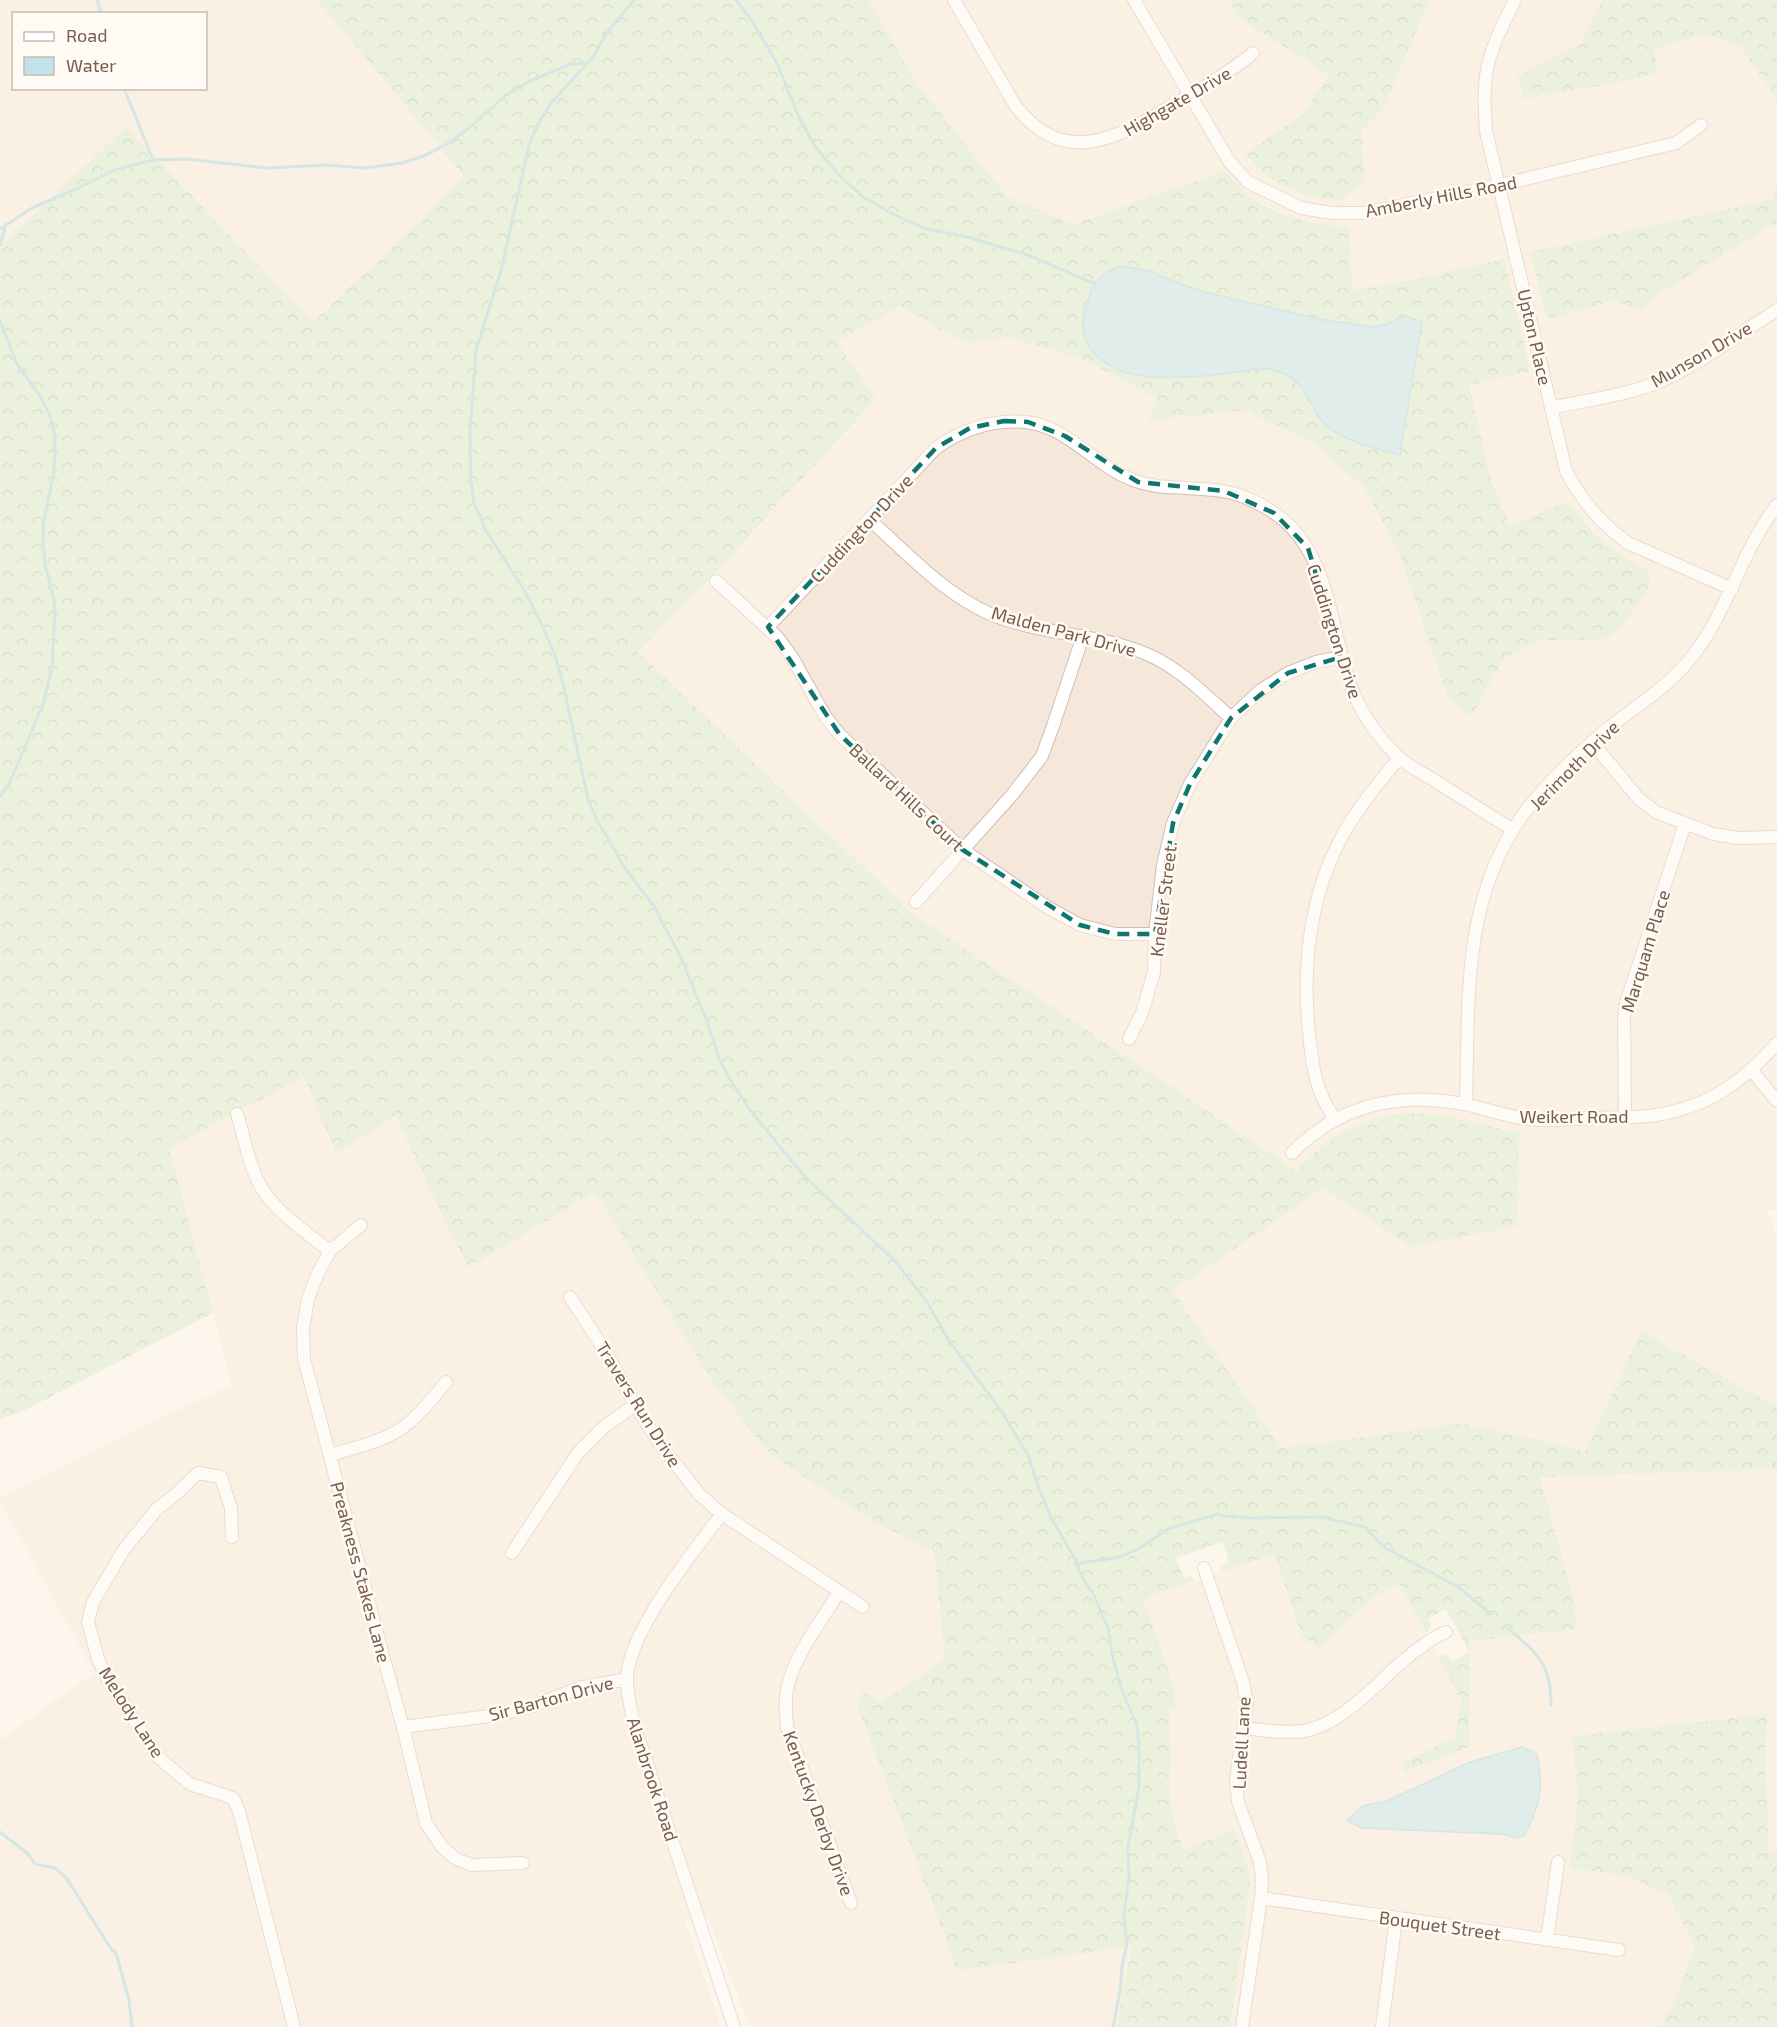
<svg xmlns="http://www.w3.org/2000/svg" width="1777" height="2027" viewBox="0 0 1777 2027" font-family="'Exo 2',sans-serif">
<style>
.residential{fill:#f5e8da;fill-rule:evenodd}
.forest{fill:url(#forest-crowns)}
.water{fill:#bfe3e8;stroke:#a5d3da;stroke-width:1.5}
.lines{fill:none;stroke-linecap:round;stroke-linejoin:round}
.stream{stroke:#a5d3da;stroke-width:3}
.street-casing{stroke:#d1beb0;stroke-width:14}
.street{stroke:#fff;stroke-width:12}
.marked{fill:none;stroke:#0f766e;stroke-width:4.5;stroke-dasharray:12 8;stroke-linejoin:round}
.labels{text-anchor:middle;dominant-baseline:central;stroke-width:5;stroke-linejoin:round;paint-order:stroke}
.street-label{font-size:18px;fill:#7a5c4d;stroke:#fffaf3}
</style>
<defs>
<pattern id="forest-crowns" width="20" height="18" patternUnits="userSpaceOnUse" patternTransform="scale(1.5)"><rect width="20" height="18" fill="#d8ecc9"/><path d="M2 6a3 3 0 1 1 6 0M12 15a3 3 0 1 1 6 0" fill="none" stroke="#b4c2a5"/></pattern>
</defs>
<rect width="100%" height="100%" fill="#fdf6ec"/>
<path class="residential" d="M0,0H317L465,177L313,322L126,127L0,246ZM14,14H206V88H14Z
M868,0H1229L1239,18L1329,75L1301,115L1245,156L1271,179L1303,194L1365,181L1361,131L1383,109L1430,0H1602L1581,44L1518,76L1524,99L1637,79L1656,72L1654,49L1704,34L1741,47L1777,100V184L1775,199L1530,252L1545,313L1548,317L1554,318L1611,301L1641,310L1664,291L1777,222V1210L1767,1209L1777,1237V1407L1642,1331L1586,1451L1463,1423L1281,1448L1173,1291L1323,1188L1411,1247L1519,1133L1428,1114H1403L1378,1118L1332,1139L1312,1155L1297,1171L913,914L638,652L703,586L876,400L837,342L900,306L942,331L967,343L1008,337L1082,359L1158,398L1149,423L1177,417L1246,410L1269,423L1305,437L1364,487L1399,554L1449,700L1472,716L1503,659L1537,641L1605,638L1646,569L1615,551L1594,534L1568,501L1510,527L1492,484L1468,385L1389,285L1351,290L1349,227L1323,226L1286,216L1252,197L1224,171L1074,224L1008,197L919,87Z
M304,1077L394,1115L459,1250L595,1192L709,1377L762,1445L775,1457L866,1517L934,1552L945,1659L881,1703L863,1693L856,1703L958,1970L1133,1946L1116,2027H750L708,1918L685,1920L721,2027H0V1740L94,1673L0,1500V1497L232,1384L169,1148Z
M1777,1469V1852L1769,1853L1765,1760L1766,1714L1572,1736L1578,1796L1571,1868L1626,1876L1668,1894L1695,1948L1674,2004L1660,2026L1662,2027H1230L1250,1888L1235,1830L1183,1850L1174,1823L1169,1791L1171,1758L1169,1707L1143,1599L1274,1554L1302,1636L1318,1648L1374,1597L1399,1584L1462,1701L1455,1738L1404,1762L1469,1747L1470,1641L1576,1629L1574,1601L1539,1477Z"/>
<path class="forest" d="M317,0H868L919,87L1008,197L1074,224L1224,171C1233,179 1241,189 1251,197C1279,218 1315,225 1349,227L1352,290L1389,285L1504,259L1530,371L1469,385L1492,484L1510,526L1568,501L1594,534L1615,551L1646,569L1650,574V581L1646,593L1624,623L1605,639L1537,641L1503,659L1472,716L1449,700L1399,554L1364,487L1305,437L1269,423L1246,410L1177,417L1148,423L1157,398L1082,359L1008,337L967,343L942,331L900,306L837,342L876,399L703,586L638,652L913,914L1296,1170C1308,1160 1318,1148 1331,1140C1358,1121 1395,1110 1428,1114C1459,1117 1490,1127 1519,1133L1517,1226L1411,1247L1323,1188L1173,1291L1281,1448L1463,1423L1586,1451L1641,1331L1777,1407V1469L1540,1477L1574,1601L1576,1629L1470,1641L1469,1747L1404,1772V1762L1455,1737L1462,1701L1438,1656L1446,1655L1452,1662L1469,1652L1446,1609L1428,1619L1431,1627L1426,1633L1399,1584L1374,1597L1318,1648L1302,1636L1274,1554L1221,1572V1567L1229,1561L1223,1542L1176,1558L1183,1577L1191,1576L1196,1580L1143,1599L1175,1690V1707H1169L1171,1758L1169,1791L1174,1823L1183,1850L1235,1830L1250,1874V1888L1230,2027H1116L1132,1946L958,1971L856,1703L863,1692L881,1703L945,1659L934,1552L866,1517L774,1457L762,1445L709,1377L595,1192L469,1267L459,1250L395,1116L336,1153L304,1077L169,1148L213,1313L19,1413L0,1419V246L126,127L313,322L465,177Z
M1229,0H1430L1383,109L1361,131L1365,181L1338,201L1303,194L1271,179L1245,155L1301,115L1329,75L1239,18Z
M1602,0H1777V100L1741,47L1704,34L1654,49L1657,72L1637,79L1524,99L1518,76L1580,44Z
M1777,184V222L1664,291L1641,310L1611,301L1554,318L1548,317L1545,313L1530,252L1774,199Z
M1767,1714L1765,1760L1769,1853L1777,1852V2027H1660L1674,2004L1695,1947L1668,1894L1626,1876L1570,1868L1578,1796L1572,1736Z"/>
<path class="water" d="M1121,266L1149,271L1189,287L1212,294L1324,320L1375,327L1387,324L1404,316L1422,321L1400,455C1373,447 1341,442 1322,421C1310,407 1306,385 1288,376C1282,372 1273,370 1266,368L1262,370L1254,369C1219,376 1148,384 1116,369C1109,366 1103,361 1097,356C1083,344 1081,326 1085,309C1093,283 1094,276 1121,266Z
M1522,1747L1537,1754C1544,1789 1540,1803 1525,1835L1517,1838L1502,1834L1361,1828L1347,1820L1363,1806L1387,1801L1470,1762Z"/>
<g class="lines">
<path class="stream" d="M97,0L101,14
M634,0L608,31L593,57L551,103L537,126L529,145L501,271L476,350L470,432L471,481L474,503L486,531L523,588L540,621L555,655L563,684L588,799L597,820L625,868L655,908L681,958L706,1019L719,1058L729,1078L750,1110L804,1176L896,1262L927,1302L949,1341L1002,1412L1029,1457L1039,1489L1052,1520L1073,1555L1084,1581L1093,1593L1108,1628L1112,1654L1120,1685L1137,1726L1139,1745V1786L1128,1848L1129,1879L1124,1914L1127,1944L1122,1966L1120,1991L1113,2027
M736,0L750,18L777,63L798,115L814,145L839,175L863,197L895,215L924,228L967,237L1028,255L1093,283
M124,88L153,160
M0,229L32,208L74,190L114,170L153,160L186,159L267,168L327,165L364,168L402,163L424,156L447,144L469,128L506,95L530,81L571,64L587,63
M0,245L6,224
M0,321L17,364L40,396L49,413L55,435L54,472L44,520L43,540L45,564L54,600L55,612L52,666L44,702L10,782L0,797
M1075,1564L1120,1557L1138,1549L1168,1529L1218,1514L1223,1516L1256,1518L1321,1517L1365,1527L1384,1547L1458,1587L1491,1614
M1506,1627C1537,1653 1551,1662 1551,1705
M0,1832L28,1854L35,1864L55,1868L67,1879L111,1949L116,1953L129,2000L132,2027"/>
<defs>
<path id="street" d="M954,0L1015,105C1065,171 1120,136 1176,103C1204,87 1229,73 1253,53
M1134,0L1229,161L1248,182L1301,208L1331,213H1364L1500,185L1676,143L1701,125
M1515,0C1504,23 1491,46 1487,70C1483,91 1485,111 1486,131L1566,471C1582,501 1600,523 1628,543L1732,589
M1551,408C1587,400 1630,395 1663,380C1703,362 1740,333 1777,310
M870,520C907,553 942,592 988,613C1036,634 1091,633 1139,651C1176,664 1203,693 1231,718
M716,581L778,638L792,657L825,716L840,735L963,850L1047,907L1080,925L1115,934H1155
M768,627L936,448C963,429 991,419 1025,422C1069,426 1096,468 1136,481C1152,487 1169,487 1186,488C1198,489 1210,489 1222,491C1245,494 1274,510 1290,526C1340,576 1329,664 1369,722C1377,734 1388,747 1398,757C1408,766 1421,772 1432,779C1459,796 1486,813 1513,830
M1592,742L1638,798L1656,812L1713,834L1738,838L1777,837
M916,902L1012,795L1042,756L1053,726L1083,636
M1129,1039L1142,1013L1154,972L1155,934L1163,865L1173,823L1190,784L1231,718L1261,690L1288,673L1316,662L1341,657
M1752,1071L1777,1101
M1466,1104C1469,1005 1461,901 1522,816C1542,789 1566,765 1591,743C1622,714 1663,693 1691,658C1728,612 1741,551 1777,505
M237,1114C245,1139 249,1168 263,1190C277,1213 308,1234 330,1251
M1625,1117L1624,1017L1626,1003L1685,824
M1335,1120C1331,1112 1325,1104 1322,1096C1314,1079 1312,1059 1310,1042C1302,975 1307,906 1338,844C1354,812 1377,785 1399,758
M1292,1153C1340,1104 1398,1092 1464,1104C1483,1108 1502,1115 1522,1118C1544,1122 1568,1119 1590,1118C1610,1117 1630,1118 1649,1116C1705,1109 1741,1084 1777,1043
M361,1225L330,1251L318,1273L308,1299L303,1328L304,1359L384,1659L403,1727L426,1823L442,1847L456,1859L472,1865L523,1863
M570,1297L607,1354L635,1405L660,1444L700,1495L722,1514L863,1607
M330,1455C349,1449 370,1445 388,1436C411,1426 431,1401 446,1382
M722,1514C694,1550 626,1635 627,1680C627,1693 631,1708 633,1721L734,2027
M232,1537L231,1508L221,1477L198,1473L176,1494L156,1510L123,1551L93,1602L88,1622L98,1659L106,1676L158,1757L190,1784L233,1798L239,1811L294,2027
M512,1553L578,1453L605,1426L635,1405
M1204,1568L1243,1682L1247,1704L1236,1781L1238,1802L1260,1862L1262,1880L1261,1898L1242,2027
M839,1592C822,1620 796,1653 788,1685C784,1699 786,1713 787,1727L851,1903
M403,1727L497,1715L530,1707L579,1688L627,1679
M1244,1728C1264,1730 1284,1734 1304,1731C1339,1725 1371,1690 1397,1666C1411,1654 1429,1639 1446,1632
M1261,1898L1619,1950
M1547,1940L1558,1862
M1382,2027L1396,1919"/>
</defs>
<use href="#street" class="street-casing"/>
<use href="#street" class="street"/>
</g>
<path d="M0 0H1777V2027H0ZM1004,421L1028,422L1065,436L1138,482L1224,491L1274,513L1308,548L1341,657L1288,673L1231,718L1190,784L1173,823L1155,934H1115L1080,925L963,850L840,735L768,627L936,448L970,428Z" fill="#fdf6ec" fill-opacity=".55" fill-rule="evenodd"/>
<path class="marked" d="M1004,421L1028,422L1065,436L1138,482L1224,491L1274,513L1308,548L1341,657L1288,673L1231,718L1190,784L1173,823L1155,934H1115L1080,925L963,850L840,735L768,627L936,448L970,428Z"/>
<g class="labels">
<g class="street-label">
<text transform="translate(1177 101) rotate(-30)">Highgate Drive</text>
<text transform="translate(1441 196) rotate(-11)">Amberly Hills Road</text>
<text transform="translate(1535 337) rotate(77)">Upton Place</text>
<text transform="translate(1701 354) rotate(-30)">Munson Drive</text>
<text transform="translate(861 528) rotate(-47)">Cuddington Drive</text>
<text transform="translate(1064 631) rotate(15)">Malden Park Drive</text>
<text transform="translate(1335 631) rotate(72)">Cuddington Drive</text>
<text transform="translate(1574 765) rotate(-45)">Jerimoth Drive</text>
<text transform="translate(907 797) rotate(43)">Ballard Hills Court</text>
<text transform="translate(1163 899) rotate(-83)">Kneller Street.</text>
<text transform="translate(1645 951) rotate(-73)">Marquam Place</text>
<text x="1574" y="1116">Weikert Road</text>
<text transform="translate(639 1404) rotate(58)">Travers Run Drive</text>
<text transform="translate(361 1572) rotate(75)">Preakness Stakes Lane</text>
<text transform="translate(551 1698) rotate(-15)">Sir Barton Drive</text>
<text transform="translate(132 1712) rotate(57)">Melody Lane</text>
<text transform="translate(1241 1743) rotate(-87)">Ludell Lane</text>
<text transform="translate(653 1779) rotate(72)">Alanbrook Road</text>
<text transform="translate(819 1813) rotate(70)">Kentucky Derby Drive</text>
<text transform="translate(1440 1925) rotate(8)">Bouquet Street</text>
</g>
</g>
<rect x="12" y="12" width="195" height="78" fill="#fffaf3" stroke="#cabbb1" stroke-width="1.5"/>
<rect x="24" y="32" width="30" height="9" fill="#ffffff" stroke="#cabbb1" stroke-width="1.5"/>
<text x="66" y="42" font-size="18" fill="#7a5c4d">Road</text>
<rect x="24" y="57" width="30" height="18" fill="#bfe3e8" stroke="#cabbb1" stroke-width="1.5"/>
<text x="66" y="72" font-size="18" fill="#7a5c4d">Water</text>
</svg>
